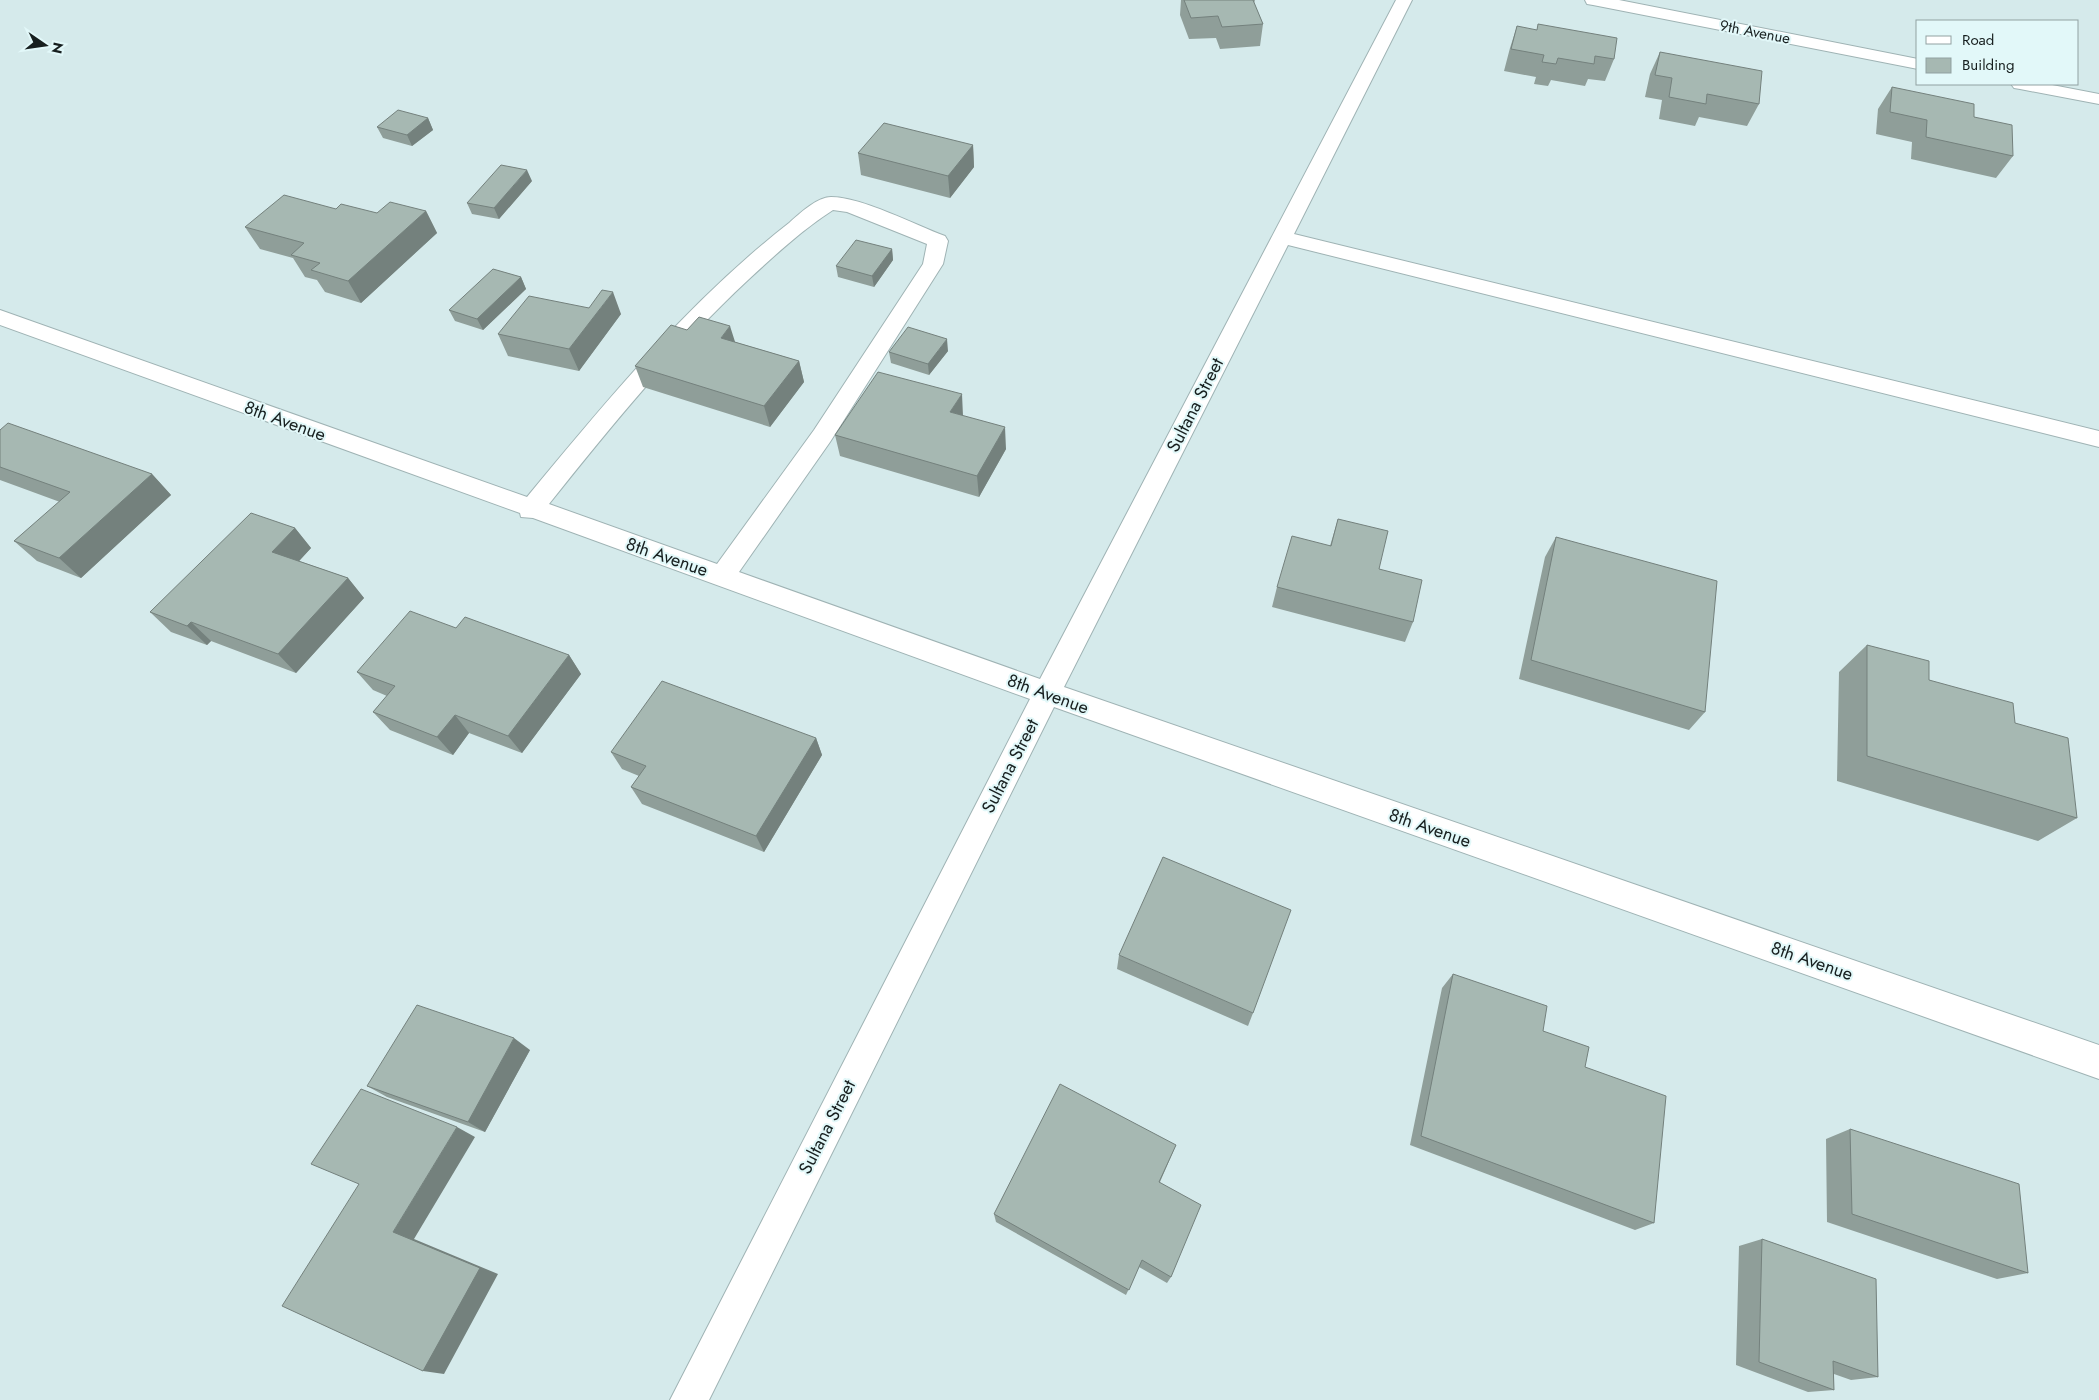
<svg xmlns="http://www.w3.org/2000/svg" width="2099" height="1400" viewBox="0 0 2099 1400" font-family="Jost,sans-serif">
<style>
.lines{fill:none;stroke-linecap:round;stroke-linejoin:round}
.minor-casing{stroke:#9fb3b4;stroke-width:2}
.minor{fill:#fff;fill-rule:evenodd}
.wall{fill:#8f9e99}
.shaded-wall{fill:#74817d}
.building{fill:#a6b8b2;stroke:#74817d}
.labels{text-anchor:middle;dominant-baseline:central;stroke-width:4;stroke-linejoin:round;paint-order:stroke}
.far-street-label{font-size:15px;fill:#171f1f;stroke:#e2f8f9}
.street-label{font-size:18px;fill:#171f1f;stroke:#e2f8f9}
</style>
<rect width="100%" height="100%" fill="#d5eaeb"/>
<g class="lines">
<defs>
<path id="minor" d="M1396,0H1412L1294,234L2099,431V447L1288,245L1064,687L2099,1045V1079L1054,707L709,1400H670L1030,699L533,518L521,517L520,513L0,325V310L527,497C608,399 689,301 789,223C799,214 817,197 831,197C862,197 915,225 945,236L948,241L943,264L830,442L739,572L1040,679ZM833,210L847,212L927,244L923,264L814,430L717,564L549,504C611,426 675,348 748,280C775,255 802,230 833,210Z
M1585,0H1619L1918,59V69L1593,5L1587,4Z
M2011,84H2047L2099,94V104L2020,89L2014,88Z"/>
</defs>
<use href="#minor" class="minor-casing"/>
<use href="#minor" class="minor"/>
</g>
<path class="wall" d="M1181,0H1255L1254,3L1263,24L1260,46L1220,49L1216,38L1189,39L1180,15Z
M1517,26L1614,59L1605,81L1588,79L1585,86L1551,80L1548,86L1534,84L1536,77L1504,71L1510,48Z
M1660,52L1759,104L1747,126L1699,117L1695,126L1659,119L1662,100L1645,97L1650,74Z
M1892,87L1974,117L2013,156L1996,178L1911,159L1912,142L1876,134L1878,109Z
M428,118L433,130L412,146L383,138L377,127Z
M973,145L974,167L950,198L861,175L858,153Z
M532,181L499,219L472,214L467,203Z
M336,209L377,213L426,211L437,233L361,303L325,292L317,280L305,277L293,258L260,249L245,227Z
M892,249L893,260L874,287L838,277L836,266Z
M521,277L526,289L483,330L455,321L449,310Z
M589,308L621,314L579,371L508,356L498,334Z
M687,330L735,342L799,361L804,382L770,427L643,387L635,366Z
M948,351L929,375L891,363L889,352Z
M963,416L1006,449L979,497L840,456L835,435Z
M0,430L152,474L171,495L81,578L37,561L14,541L60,502L0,480Z
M1338,519L1379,569L1413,622L1405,642L1272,607L1277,587L1330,546Z
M295,528L311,548L299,561L348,578L364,598L296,673L211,641L207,645L171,632L150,612Z
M1556,537L1705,712L1689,730L1519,679L1545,557Z
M456,628L569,655L581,674L522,753L469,733L453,755L390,730L373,712L387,696L373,690L357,672Z
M1867,645L1929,680L2077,818L2038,841L1837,781L1839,672Z
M816,738L822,755L764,852L642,804L631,787L639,776L622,769L611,752Z
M1119,955L1253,1013L1248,1026L1117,969Z
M1453,974L1543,1031L1585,1067L1654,1223L1635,1230L1410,1145L1442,988Z
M530,1050L485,1132L387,1097L367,1086Z
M1850,1129L2028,1273L1997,1279L1827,1222L1826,1139Z
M1176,1145L1160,1182L1171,1277L1167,1283L1139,1267L1126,1295L996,1222L994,1214Z
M1762,1239L1878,1377L1851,1380L1834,1374V1390L1808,1392L1736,1365L1739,1246Z"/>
<path class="shaded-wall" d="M428,118L433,130L412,146L407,135Z
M973,145L974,167L950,198L948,176Z
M527,170L532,181L499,219L494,208Z
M426,211L437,233L361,303L348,281Z
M892,249L893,260L874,287L872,276Z
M521,277L526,289L483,330L477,319Z
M613,292L621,314L579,371L569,349Z
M730,326L737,348L721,338Z
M947,339L948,351L929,375L928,364Z
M799,361L804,382L770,427L764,406Z
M962,394L963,416L950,412Z
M1005,427L1006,449L979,497L977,476Z
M152,474L171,495L81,578L59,558Z
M295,528L311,548L289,572L272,552Z
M348,578L364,598L296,673L278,654Z
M191,622L211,641L207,645L187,626Z
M569,655L581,674L522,753L508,736Z
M455,715L469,733L453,755L437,737Z
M816,738L822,755L764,852L756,836Z
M514,1038L530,1050L485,1132L468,1122Z
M457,1127L475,1137L414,1239L498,1274L444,1374L423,1371L393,1232Z"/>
<path class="building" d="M1184,0H1253L1263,24L1222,27L1218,16L1191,18Z
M1538,24L1617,38L1614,59L1595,56L1594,64L1558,58L1556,64L1542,62L1544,55L1511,49L1517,26L1537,30Z
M1660,52L1762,71L1759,104L1707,94L1706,104L1669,97L1672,78L1655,75Z
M1892,87L1974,104V117L2012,125L2013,156L1926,137L1927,120L1890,112Z
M398,110L428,118L407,135L377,127Z
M884,123L973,145L948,176L858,153Z
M501,165L527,170L494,208L467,203Z
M284,195L336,209L341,204L377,213L390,202L426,211L348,281L311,270L320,263L291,255L304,243L245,227Z
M856,240L892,249L872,276L836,266Z
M493,269L521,277L477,319L449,310Z
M602,290L613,292L569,349L498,334L529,296L589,308Z
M699,317L730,326L721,338L799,361L764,406L635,366L671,325L687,330Z
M908,327L947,339L928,364L889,352Z
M878,372L962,394L950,412L1005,427L977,476L835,435Z
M8,423L152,474L59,558L14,541L70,492L0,467V430Z
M251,513L295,528L272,552L348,578L278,654L191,622L187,626L150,612Z
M1338,519L1388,531L1379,569L1422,580L1413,622L1277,587L1292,536L1331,546Z
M1556,537L1717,581L1705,712L1531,660Z
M410,611L456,628L465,617L569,655L508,736L455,715L437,737L373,712L395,686L357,672Z
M1867,645L1929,661V680L2013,703L2015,723L2068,738L2077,818L1867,756Z
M662,681L816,738L756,836L631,787L646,766L611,752Z
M1163,857L1291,910L1253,1013L1119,955Z
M1453,974L1547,1006L1543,1031L1589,1047L1585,1067L1666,1096L1654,1223L1421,1136Z
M417,1005L514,1038L468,1122L367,1086Z
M1060,1084L1176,1145L1159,1182L1201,1205L1171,1277L1142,1260L1129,1290L994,1214Z
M361,1089L457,1127L393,1232L480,1268L423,1371L282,1306L359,1184L311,1164Z
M1850,1129L2019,1184L2028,1273L1852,1214Z
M1762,1239L1876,1279L1878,1377L1833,1361L1834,1390L1759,1362Z"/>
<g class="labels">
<g class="far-street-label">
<text transform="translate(1755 32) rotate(11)">9th Avenue</text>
</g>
<g class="street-label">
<text transform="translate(1195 405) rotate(-63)">Sultana Street</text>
<text transform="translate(285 421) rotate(20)">8th Avenue</text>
<text transform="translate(667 557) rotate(19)">8th Avenue</text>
<text transform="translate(1048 694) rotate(20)">8th Avenue</text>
<text transform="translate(1010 766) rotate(-63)">Sultana Street</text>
<text transform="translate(1430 828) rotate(19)">8th Avenue</text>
<text transform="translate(1812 961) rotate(19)">8th Avenue</text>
<text transform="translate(827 1127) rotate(-63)">Sultana Street</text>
</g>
</g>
<rect x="1916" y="20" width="162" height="65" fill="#e2f8f9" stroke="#91a1a2"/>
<rect x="1926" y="36" width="25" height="8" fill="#ffffff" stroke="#91a1a2"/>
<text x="1962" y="45" font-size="15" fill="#171f1f">Road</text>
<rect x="1926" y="58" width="25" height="15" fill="#a6b8b2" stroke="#91a1a2"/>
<text x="1962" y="70" font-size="15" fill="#171f1f">Building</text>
<g transform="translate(45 45) rotate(103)" stroke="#e2f8f9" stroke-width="4" paint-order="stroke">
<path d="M0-4L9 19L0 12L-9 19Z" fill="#171f1f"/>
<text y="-8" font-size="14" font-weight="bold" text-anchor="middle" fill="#171f1f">N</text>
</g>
</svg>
